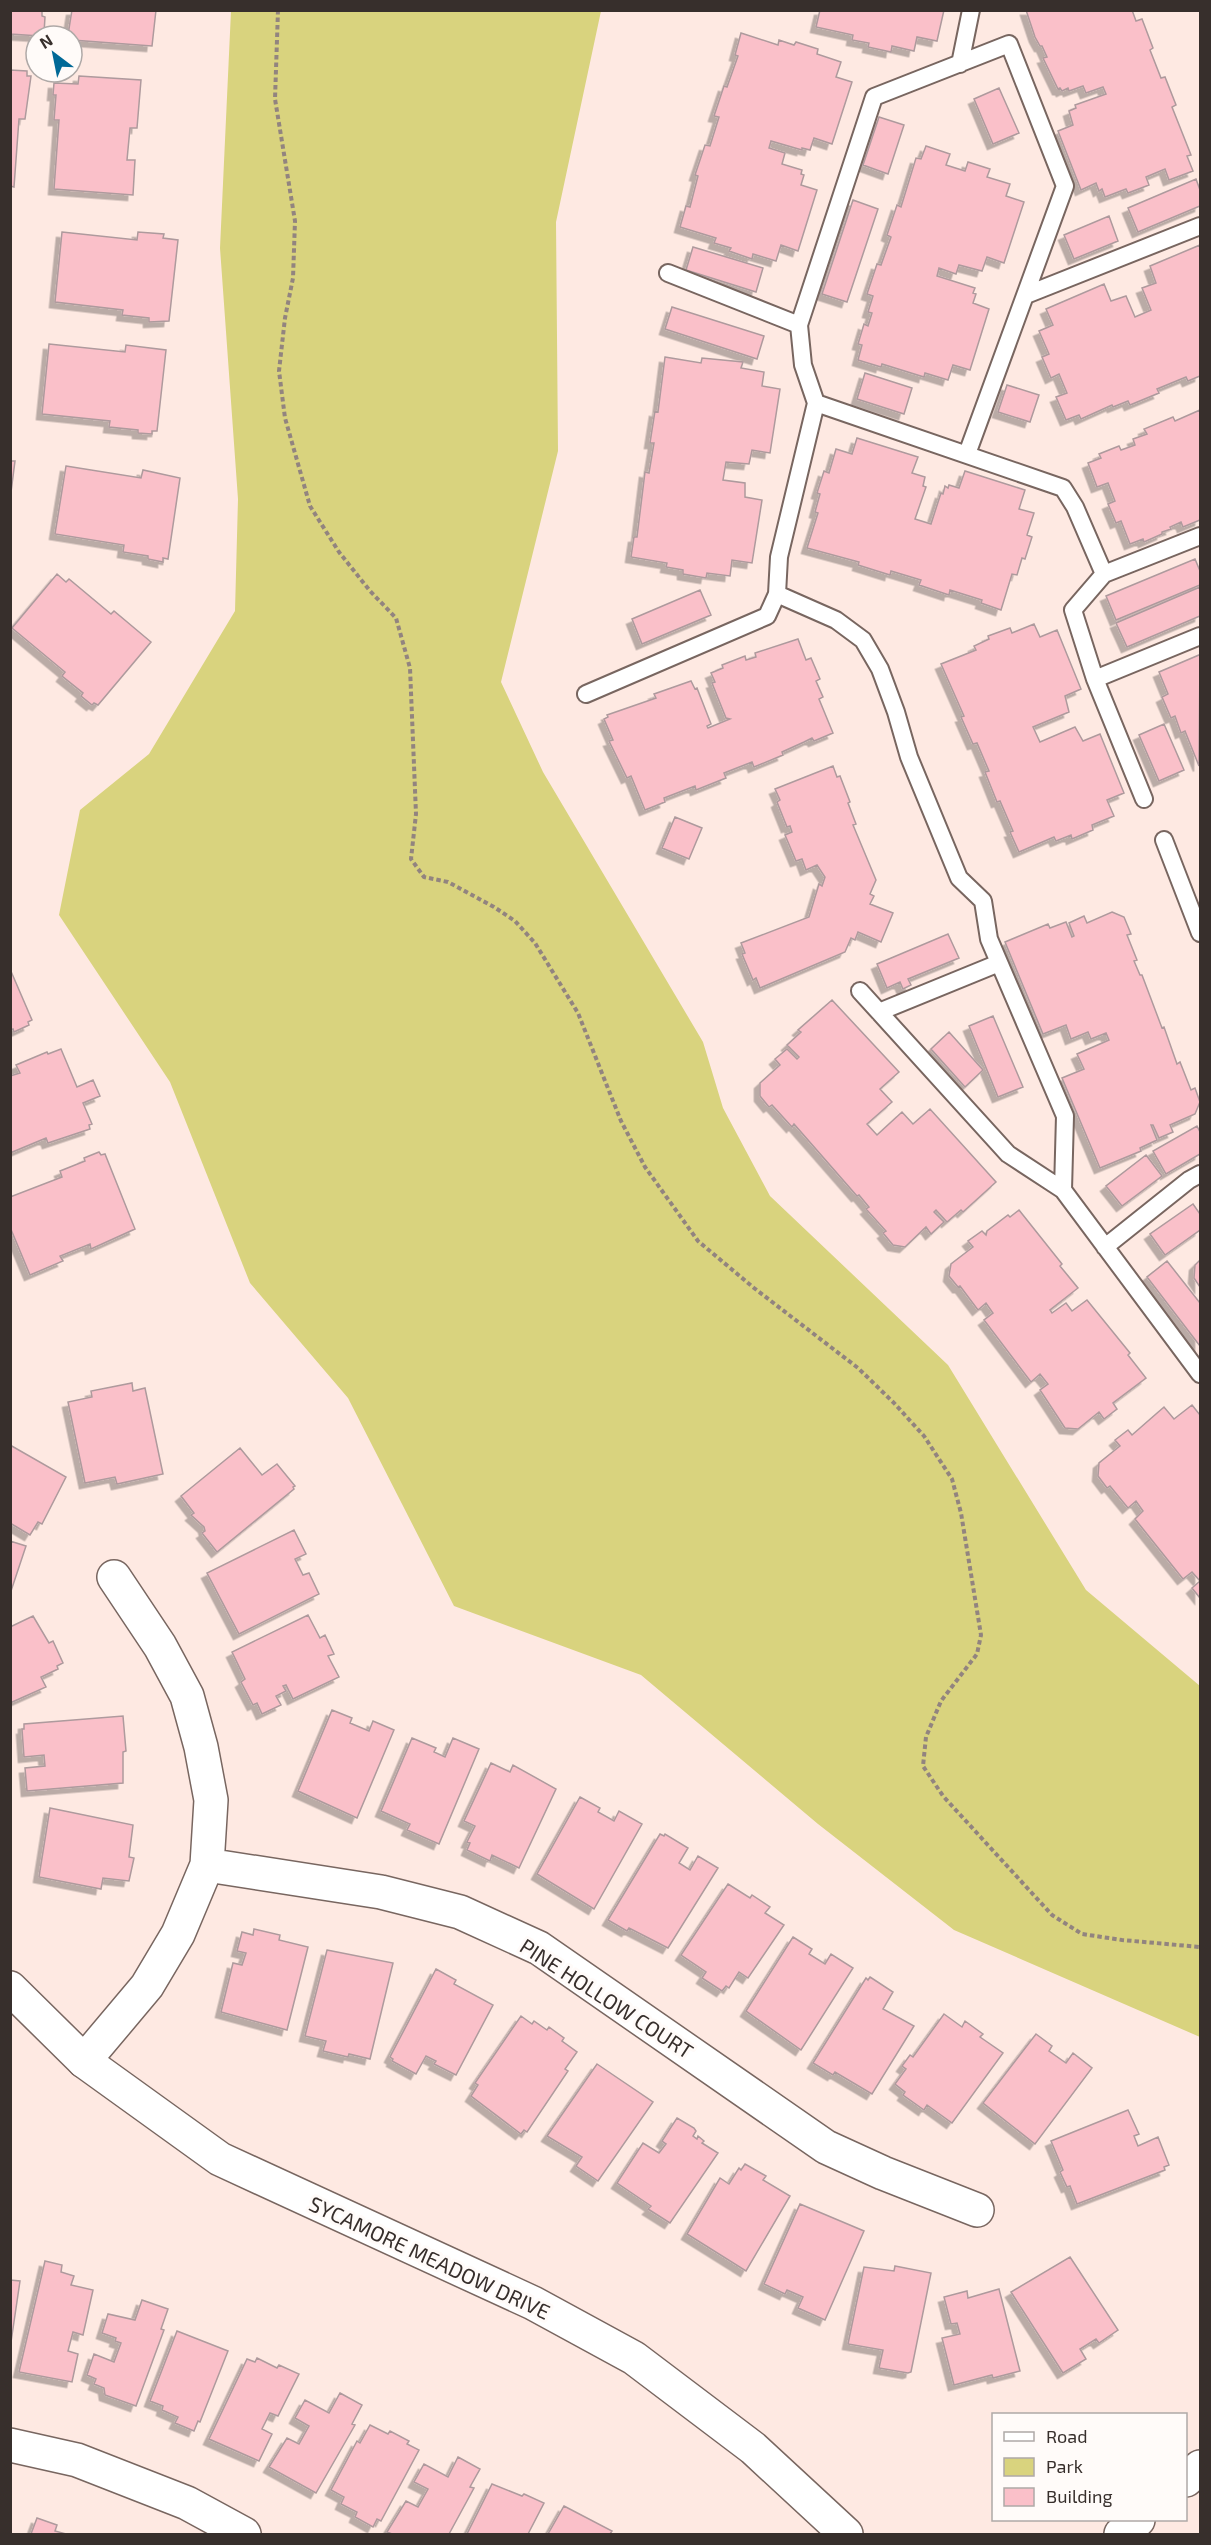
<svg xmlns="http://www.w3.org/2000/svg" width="1211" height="2545" viewBox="0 0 1211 2545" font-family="'Exo 2',sans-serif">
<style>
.green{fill:#d9d37e}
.building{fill:#fac0c9;stroke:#ae9a9d;stroke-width:1.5;filter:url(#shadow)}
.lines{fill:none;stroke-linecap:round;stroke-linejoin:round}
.service-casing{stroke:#786660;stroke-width:20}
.minor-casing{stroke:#786660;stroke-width:36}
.tertiary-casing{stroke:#786660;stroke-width:36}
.path{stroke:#92847f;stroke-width:4;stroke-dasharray:4.5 3;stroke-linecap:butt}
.service{stroke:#fff;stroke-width:16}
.minor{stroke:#fff;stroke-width:33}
.tertiary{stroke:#fff;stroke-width:33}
.labels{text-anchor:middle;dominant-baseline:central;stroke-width:6;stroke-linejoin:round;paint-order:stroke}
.street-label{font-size:21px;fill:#372f2c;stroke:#fffbf9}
</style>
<defs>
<filter id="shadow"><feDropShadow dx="-5.5" dy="5.5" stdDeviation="0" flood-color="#0004"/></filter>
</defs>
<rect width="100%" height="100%" fill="#fee9e2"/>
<path class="green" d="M231,11H601L556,222L558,451L501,682L543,772L703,1042L723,1108L770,1196L948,1365L1086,1590L1200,1686V2037L954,1930L818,1824L641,1675L454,1606L348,1398L250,1283L170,1082L59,915L80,810L149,754L235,611L238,499L220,248Z"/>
<path class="building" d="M10,10H42V16L45,17L44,33H40V36L10,34Z
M72,10H156L152,46L72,40V36L68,35Z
M820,10H944L937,41L917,37L914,51L892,46L891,52L868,47L869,43L852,40L853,35L816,27Z
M1026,10H1132L1136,21L1142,19L1153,48L1150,50L1161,78L1165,77L1176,105L1172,107L1191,155L1187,156L1193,171L1169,180L1165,169L1146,177L1149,185L1128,193L1126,189L1105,197L1102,189L1099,191L1096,183L1081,190L1058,131L1073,125L1069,111L1076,108L1075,105L1106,94L1103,87L1086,93L1083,86L1069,91L1068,88L1062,91L1060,88L1058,89L1043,58L1047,57L1042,46H1040L1035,37Z
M741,33L778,45L779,40L794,45L796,42L818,49L817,54L841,62L836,77L852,82L832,144L814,138L810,150L802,148V150L771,141L769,148L785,153L782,164L802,170L801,174L804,175L801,185L817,190L798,251L781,245L776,261L753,254L752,259L729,251L731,248L714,243L716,238L680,227L686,206L690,207L698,176L695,175L705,145L710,146L719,117L714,116L724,86L727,87L738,56L735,55Z
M10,70L27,71V76H31L25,119H19L14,187L10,186Z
M79,76L141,80L137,128H130L127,160H135L133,195L54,189L59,120H54L56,95H53L54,83L78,84Z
M999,88L1019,133L993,144L974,99Z
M879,117L904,125L888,174L863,165Z
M926,146L950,154L946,165L965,171L968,162L990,169L987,177L1010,184L1006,196L1024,202L1004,263L987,257L982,271L959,265L956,274L939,268L937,276L975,288L973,293L976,294L973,303L989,309L970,370L953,365L948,380L925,373L924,377L882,364L881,367L858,360L862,345L858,344L864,324L868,326L872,313L868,312L873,296L867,294L877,264L881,265L891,237L887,235L897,205L901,207L916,158L921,159Z
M1196,179L1200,190V206L1138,232L1128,208Z
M853,200L878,209L847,302L822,294Z
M1109,216L1118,241L1074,259L1064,235Z
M62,232L137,240L138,232L164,234L163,238L178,240L169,321L149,322V318L122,315L123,310L55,302Z
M1200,245V376L1188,381L1186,377L1157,389L1159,393L1130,405L1128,401L1113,407L1112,405L1081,419L1079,415L1066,420L1056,397L1067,393L1059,374L1051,378L1042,357L1049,354L1039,331L1053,325L1046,309L1104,284L1111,301L1126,296L1135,317L1151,310L1142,288L1156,283L1150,266Z
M693,247L763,268L756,292L686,270Z
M672,307L764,336L757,359L665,329Z
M49,344L125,352L126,345L166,350L157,431H152V434L138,433V430L109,427L110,421L42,414Z
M665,357L701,363L702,358L743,362L741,368L764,372L762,386L780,389L770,453L752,450L749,464L726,462L723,480L745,483V497L762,500L752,563L732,560L730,576L707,573L706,578L683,574V570L666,567L667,563L631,557L634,537H637L645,472L649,473L654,443H650L655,411L658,412Z
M865,373L912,388L904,414L857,399Z
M1007,385L1039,395L1030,422L998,412Z
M1200,410V520L1183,527L1181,522L1170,527L1171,529L1162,532V534L1144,542L1143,539L1130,544L1121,521L1116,523L1108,504L1115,501L1108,483L1097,487L1088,463L1101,458L1099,454L1119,446L1121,450L1135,445L1133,439L1147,434L1144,429L1173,417L1175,421Z
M857,438L918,457L912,473L925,477L923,486L926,487L915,519L931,524L941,493L943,494L945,486L948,488L949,485L959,488L965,471L1025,490L1019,509L1034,513L1027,535L1032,537L1025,559L1022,558L1017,575L1012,574L1001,610L981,603L982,600L950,590L949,595L919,585L921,580L891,571L890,575L858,565L859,562L807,548L818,513L815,512L820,494L817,493L824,471L829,473L836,449L852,454Z
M10,461H15L10,500Z
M66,466L141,478L143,470L180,478L168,559L163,558V562L148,559V556L123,552L124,545L55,534Z
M1195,559L1200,571V585L1116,620L1106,596Z
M57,574L66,582L69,579L111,614L114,611L151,642L98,705L94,703L92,705L81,696L83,693L62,676L65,672L12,628Z
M1200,587V616L1127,647L1116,623Z
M700,590L711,615L642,644L632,619Z
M1034,624L1040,637L1057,630L1081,689L1065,696L1069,712L1033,727L1040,742L1075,727L1083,741L1100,734L1124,793L1107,800L1114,816L1092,825L1093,830L1072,839L1071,835L1056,841L1054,837L1019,852L1010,832L1013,831L1000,801L997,802L985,772L989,771L977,743L973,744L961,717L964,716L941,664L976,650L974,646L989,639L988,636L1010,628L1012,633Z
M798,639L806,660L811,658L820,679L816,681L823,697L819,699L833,733L814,741L812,738L804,742L782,752L783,755L754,767L752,762L724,773L726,778L696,790L695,786L664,798L665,802L645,810L631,776L627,778L609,741L613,740L604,719L608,717L607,715L656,698L654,694L691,681L695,689L697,688L711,724L707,726L708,728L730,719L726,718L712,683L715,682L711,673L723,668L722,665L745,656L746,660L756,657L755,653Z
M1199,655L1200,656L1199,766L1185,731L1181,733L1175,716L1171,718L1162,697L1168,694L1159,672Z
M1164,724L1184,770L1159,781L1139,735Z
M833,766L837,777L840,776L850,802L848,803L856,824L853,825L876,880L870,894L874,896L870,904L893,913L881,942L858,932L855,940L851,938L845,952L760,988L756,978L753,980L742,954L745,953L741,943L809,917L819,884L822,886L825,877L817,865L806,870L802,859L796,861L785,835L792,832L790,826L787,827L777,802L780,800L775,789Z
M675,817L702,828L689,859L662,848Z
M1112,912L1124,917L1131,934L1127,935L1137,960L1134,961L1140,975H1142L1162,1028L1164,1027L1177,1064L1180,1062L1191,1090L1195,1088L1200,1102L1195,1114L1170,1125L1173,1132L1159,1138L1153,1125H1151L1157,1140L1140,1148L1141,1151L1100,1168L1062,1078L1084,1069L1077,1054L1109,1040L1106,1033L1091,1039L1088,1032L1071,1039L1066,1025L1043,1034L1005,942L1048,924L1050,928L1066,922L1072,937L1074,936L1069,923L1084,916L1087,923Z
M948,934L959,958L908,979L911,985L903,989L900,982L887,988L877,964Z
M10,969L32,1020L28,1022L29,1025L14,1032L13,1029L10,1030Z
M832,1000L899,1072L880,1089L892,1102L867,1124L877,1135L902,1112L913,1124L930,1109L996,1182L963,1212L961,1210L947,1222L936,1210L934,1212L944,1222L931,1234L926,1227L905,1247L893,1245L883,1233L886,1231L866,1209L869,1207L859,1195L857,1196L794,1124L792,1127L772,1105L769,1107L760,1096V1083L780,1065L775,1059L787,1049L797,1059L799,1057L787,1045L801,1032L798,1030Z
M993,1016L1023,1087L998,1097L969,1026Z
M949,1032L983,1070L965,1087L931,1049Z
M61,1049L77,1087L93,1080L100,1096L83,1103L92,1124L89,1125L90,1129L48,1143L46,1138L10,1153V1076L20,1073L16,1065L47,1052L48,1054Z
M1197,1126L1200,1132V1154L1166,1174L1153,1151Z
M99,1152L101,1155L105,1154L135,1229L91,1249L90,1244L60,1256L63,1261L30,1275L10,1227V1197L62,1177L60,1171L85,1161L84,1158Z
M1146,1155L1162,1176L1122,1206L1106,1186Z
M1193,1204L1200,1214V1230L1165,1255L1150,1234Z
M1019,1210L1062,1264L1060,1266L1078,1288L1050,1310L1052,1313L1066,1303L1072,1311L1087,1300L1130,1353L1128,1355L1146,1378L1113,1403L1117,1409L1104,1419L1099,1412L1078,1429L1065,1428L1040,1390L1048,1384L1040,1374L1031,1382L984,1320L993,1313L986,1303L978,1310L960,1286L958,1287L949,1276L951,1264L973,1247L968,1241L982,1231L986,1235L987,1231L1008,1215L1010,1217Z
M1200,1260V1287L1194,1278L1195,1265Z
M1167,1261L1200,1303V1346L1147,1277Z
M132,1383L133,1391L145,1388L163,1474L117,1484L115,1477L85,1483L68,1402L92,1397L91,1391Z
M1192,1405L1200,1415V1598L1192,1588L1200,1581L1192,1572L1183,1579L1135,1519L1143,1511L1136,1501L1128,1508L1110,1486L1107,1488L1098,1476L1099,1463L1120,1446L1115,1440L1128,1430L1132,1435L1164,1407L1174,1419Z
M10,1445L66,1477L42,1524L38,1522L30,1535L10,1523Z
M240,1448L262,1475L277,1464L295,1486L293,1487L294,1489L217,1552L202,1533L205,1531L204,1527L191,1515L194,1513L181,1496Z
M294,1530L306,1554L295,1559L303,1575L309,1573L319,1594L239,1634L207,1573Z
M10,1541L26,1546L10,1594Z
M308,1615L320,1638L325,1635L334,1654L328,1656L339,1677L293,1699L286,1685L283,1686L286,1691L276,1696L281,1705L262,1714L257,1703L253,1705L241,1682L245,1679L232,1652Z
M33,1616L49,1643L53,1641L63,1663L57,1666L58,1669L41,1677L46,1687L10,1703V1627Z
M332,1710L352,1718L350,1723L369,1731L373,1721L394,1730L357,1818L298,1791Z
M123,1716L126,1751L123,1752V1783L27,1791L25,1768L45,1766L44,1755L24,1757L22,1729H24V1724Z
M412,1738L436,1748L434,1752L445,1757L453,1738L479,1749L439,1844L407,1830L410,1824L381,1811Z
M491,1763L510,1772L513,1765L556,1789L519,1868L492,1855L490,1861L467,1850L470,1843L467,1842L475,1826L464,1821Z
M580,1797L600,1808L598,1812L614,1821L619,1811L642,1824L594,1909L537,1874Z
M50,1808L133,1825L129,1857L134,1858L129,1881L103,1878L101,1889L39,1877Z
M660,1834L664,1836L665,1834L688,1848L679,1863L690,1870L698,1856L718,1868L668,1948L629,1928L627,1931L608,1920Z
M728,1884L750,1898L752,1895L770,1907L765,1913L784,1925L748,1978L739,1972L729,1988L726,1986L722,1991L702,1978L706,1972L681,1955Z
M254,1929L280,1935L279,1940L308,1947L287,2030L221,2012L233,1963L242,1965L246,1953L237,1951L242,1932L253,1935Z
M793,1937L812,1949L809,1954L825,1964L831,1954L853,1968L801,2050L746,2011Z
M327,1950L393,1963L370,2059L349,2054L348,2057L323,2051L326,2041L305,2036Z
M436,1969L456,1980L454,1984L493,2005L456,2075L434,2064L436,2061L426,2056L416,2074L392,2061L393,2059L390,2057Z
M870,1977L893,1992L883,2009L914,2026L872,2094L835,2072L833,2075L813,2063L866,1978L868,1980Z
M944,2014L962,2027L965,2021L983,2034L980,2037L1003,2053L952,2123L927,2105L924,2110L903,2095L905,2092L895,2084L906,2069L902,2066L910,2055L913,2057Z
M521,2016L532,2024L534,2021L547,2030L549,2027L564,2038L562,2041L577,2052L565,2069L568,2071L527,2132L524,2130L521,2134L471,2096L478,2085L475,2083Z
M1036,2034L1052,2046L1049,2051L1066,2063L1073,2053L1092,2068L1035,2144L983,2103Z
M597,2064L653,2102L598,2181L576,2166L582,2157L547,2136Z
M1128,2110L1139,2134L1134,2136L1138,2146L1158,2137L1169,2165L1164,2167L1165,2170L1077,2204L1070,2186L1067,2187L1060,2172L1063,2170L1051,2141Z
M677,2118L694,2128L696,2131L693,2136L697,2139L698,2136L704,2141L702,2143L718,2153L670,2223L648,2209L651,2206L617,2183L643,2143L659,2153L666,2144L662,2141Z
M745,2164L766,2176L763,2180L790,2196L746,2271L687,2234L720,2178L729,2184L739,2168L741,2170Z
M800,2204L864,2231L825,2320L798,2308L803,2297L787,2290L785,2294L764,2284Z
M1070,2257L1118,2330L1099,2343L1096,2339L1080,2349L1086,2359L1063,2373L1011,2292Z
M45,2261L62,2265L61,2272L74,2276L71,2285L93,2290L83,2335L73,2332L68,2351L78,2354L72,2382L19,2372Z
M895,2266L931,2273L911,2372L908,2373L879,2368L883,2350L848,2344L864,2267L894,2271Z
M10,2280L20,2281L10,2349Z
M999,2289L1020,2371L993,2378L992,2375L954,2385L942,2338L960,2334L957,2323L951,2324L944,2297L967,2291L968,2298Z
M142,2300L168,2309L161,2329L164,2330L136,2406L105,2395L104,2388L94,2384L96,2379L87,2375L94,2354L114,2362L121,2343L115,2341L116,2338L102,2333L108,2314L135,2320Z
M177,2331L228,2351L200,2422L198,2421L194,2431L175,2423L178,2417L162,2410L163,2406L150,2401Z
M257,2358L277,2368L279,2365L299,2374L278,2416L270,2413L262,2429L272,2434L259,2461L209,2439L247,2359L255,2362Z
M340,2393L362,2405L352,2424L355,2425L316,2493L269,2467L287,2438L299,2444L309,2426L295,2418L305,2400L329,2413Z
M370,2425L388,2434L390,2431L409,2441L407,2444L419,2450L381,2521L377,2519L373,2527L355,2517L357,2512L341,2504L344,2497L331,2490L357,2441L360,2443Z
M458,2457L480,2469L470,2487L474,2488L449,2534H392L387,2532L406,2501L418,2507L428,2489L414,2482L424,2464L448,2477Z
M492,2484L522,2496L524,2494L544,2503L528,2534H467Z
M564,2506L612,2531L610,2534H548Z
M37,2518L57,2525L55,2531L66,2534H31Z"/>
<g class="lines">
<defs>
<path id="service" d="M960,64L971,10
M668,273L799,325
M1026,295L1200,226
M816,403L1063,488L1075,507L1104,574
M777,594L836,620L863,640L880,669L896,712L909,757L959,878L983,901L989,939L1065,1116L1063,1190
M1095,679L1200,636
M586,694L767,616L777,594L779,557L816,403L803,365L799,325L874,97L1009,44L1065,186L967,454
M1144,799L1095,679L1073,610L1104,574L1200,536
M1164,840L1200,933
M860,991L1008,1154L1063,1190L1200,1374
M879,1012L999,963
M1105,1247L1189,1180L1200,1174"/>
<path id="minor" d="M207,1865L381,1892L460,1912L539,1948L826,2147L883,2173L977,2210
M84,2061L147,1986L178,1934L207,1865L211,1800L201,1747L187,1696L160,1646L114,1577
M10,2445L77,2460L187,2503L244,2534"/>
<path id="tertiary" d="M10,1988L84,2061L220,2159L533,2303L634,2358L753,2448L846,2534
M1186,2480L1200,2467
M1121,2534L1138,2520"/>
</defs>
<use href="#service" class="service-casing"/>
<use href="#minor" class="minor-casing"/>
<use href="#tertiary" class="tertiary-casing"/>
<path class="path" d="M278,10L275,99L295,221L293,278L285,318L279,371L285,418L310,506L339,552L370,591L396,618L410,668L416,814L411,859L424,877L448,882L494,907L515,921L535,943L578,1013L621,1121L645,1167L698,1241L754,1288L858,1368L894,1403L924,1436L952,1479L961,1513L981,1635L977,1654L941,1701L926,1737L923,1766L943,1796L1052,1915L1082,1934L1122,1940L1200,1947"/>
<use href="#service" class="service"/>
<use href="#minor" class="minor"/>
<use href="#tertiary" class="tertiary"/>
</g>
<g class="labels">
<g class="street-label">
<text transform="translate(607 1998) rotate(33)">PINE HOLLOW COURT</text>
<text transform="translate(430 2257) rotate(25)">SYCAMORE MEADOW DRIVE</text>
</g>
</g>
<rect width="1211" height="2545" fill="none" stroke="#372f2c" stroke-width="24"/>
<rect x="992" y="2413" width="195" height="108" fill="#fffbf9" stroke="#afa9a7" stroke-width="1.5"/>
<rect x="1004" y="2432" width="30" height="9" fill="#ffffff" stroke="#afa9a7" stroke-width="1.5"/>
<text x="1046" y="2443" font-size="18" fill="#372f2c">Road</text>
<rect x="1004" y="2458" width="30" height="18" fill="#d9d37e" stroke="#afa9a7" stroke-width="1.5"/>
<text x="1046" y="2473" font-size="18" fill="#372f2c">Park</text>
<rect x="1004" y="2488" width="30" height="18" fill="#fac0c9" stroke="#afa9a7" stroke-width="1.5"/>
<text x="1046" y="2503" font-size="18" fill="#372f2c">Building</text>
<g transform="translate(54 54) rotate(328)"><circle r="28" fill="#fffbf9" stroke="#afa9a7" stroke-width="1.5"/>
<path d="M0-4.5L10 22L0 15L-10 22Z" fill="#016997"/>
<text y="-9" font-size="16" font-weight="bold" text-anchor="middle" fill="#372f2c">N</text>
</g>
</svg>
